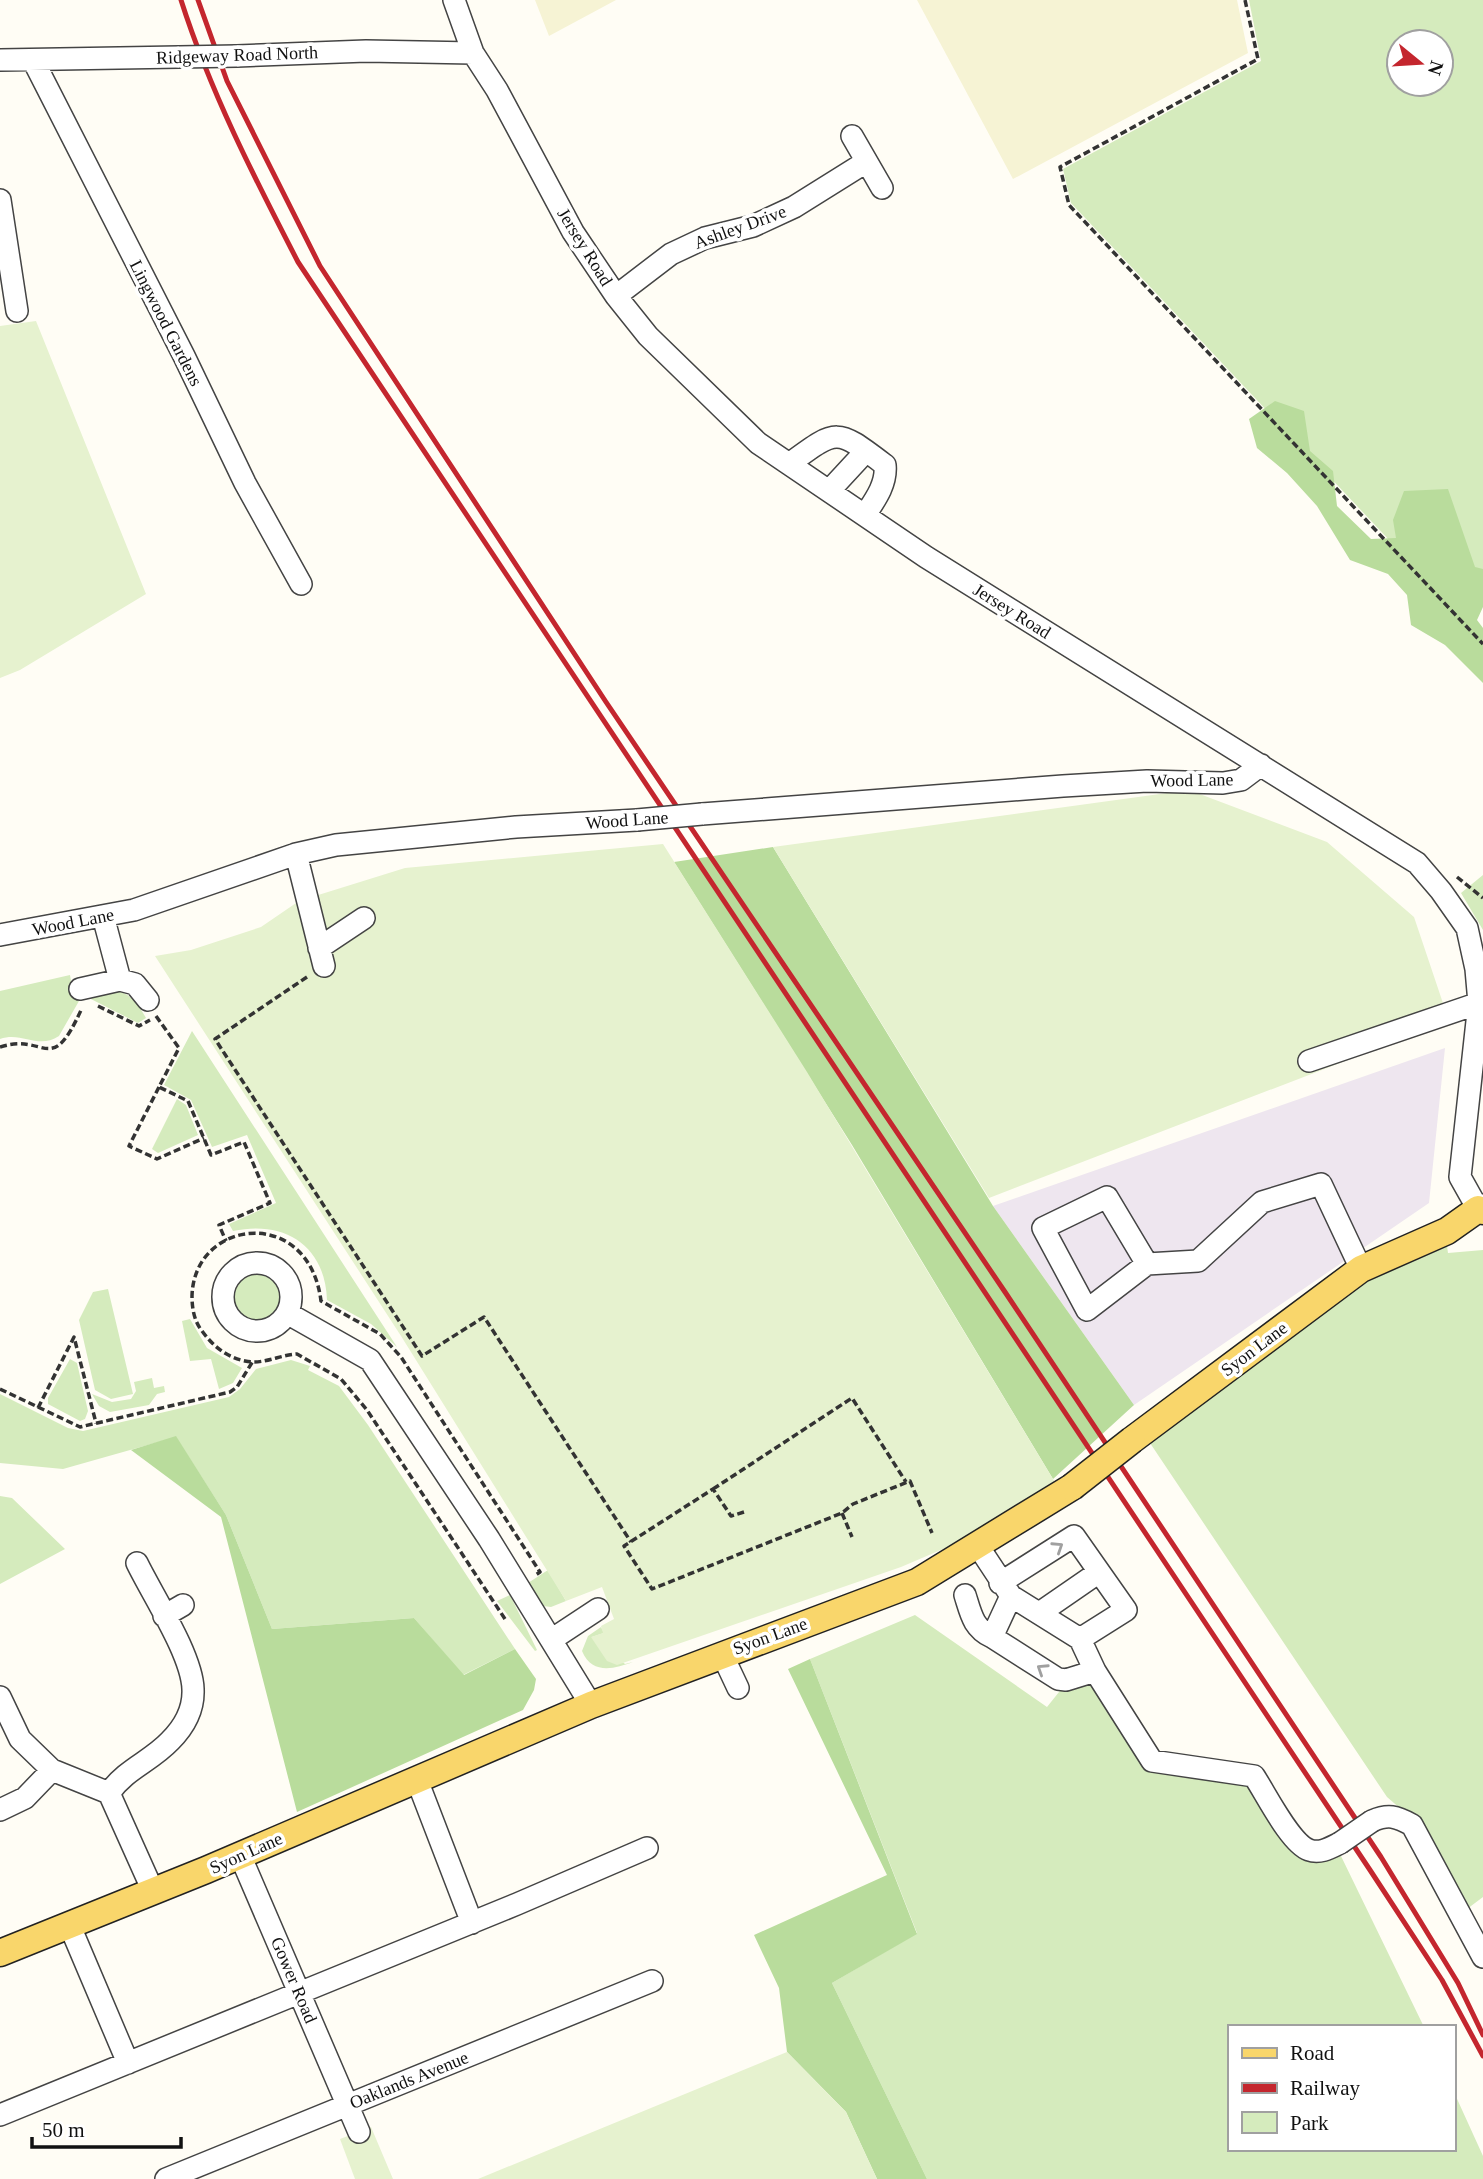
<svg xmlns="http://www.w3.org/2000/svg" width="1483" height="2179" viewBox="0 0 1483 2179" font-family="'Times New Roman',serif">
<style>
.industrial{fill:#eee6ef}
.farmland{fill:#f6f3d4}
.green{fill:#d5ebbd;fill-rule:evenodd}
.forest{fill:#b9dc9c}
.pitch{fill:#e6f2cf}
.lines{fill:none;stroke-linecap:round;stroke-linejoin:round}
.minor-casing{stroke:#444;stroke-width:24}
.major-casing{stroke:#222;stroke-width:29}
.path{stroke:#333;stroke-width:3.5;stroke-dasharray:7 3.5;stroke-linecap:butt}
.minor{stroke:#fff;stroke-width:21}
.major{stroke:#f9d66b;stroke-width:26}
.rail{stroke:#c4262e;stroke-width:5}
.minor-bridge-casing{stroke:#444;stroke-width:24;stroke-linecap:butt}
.major-bridge-casing{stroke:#222;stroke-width:29;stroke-linecap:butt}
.minor-bridge{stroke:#fff;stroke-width:21}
.major-bridge{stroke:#f9d66b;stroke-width:26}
.oneway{stroke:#a0a0a0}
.labels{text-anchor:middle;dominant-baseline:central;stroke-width:7;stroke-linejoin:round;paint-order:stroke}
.street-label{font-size:18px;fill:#111;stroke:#fff}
</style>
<rect width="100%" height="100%" fill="#fffdf5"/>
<path class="industrial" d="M1445,1048L1429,1203L1134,1405L993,1206Z"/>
<path class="farmland" d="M535,0H616L549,36Z
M917,0H1237L1248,53L1013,179Z"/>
<path class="green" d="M1249,0H1483V596L1459,614L1071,203L1063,169L1261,61ZM1399,42H1441V84H1399Z
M1483,875V930L1461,893Z
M70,975L74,998L79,1001L59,1036C38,1050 22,1031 0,1039V991Z
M117,991C132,994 139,1006 146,1018L138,1023L87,997Z
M192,1031L397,1347L371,1324L327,1300C325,1245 284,1220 233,1231L229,1224L276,1203L247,1135L212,1147L191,1100L164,1085Z
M177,1099L186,1105L198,1135L158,1153L152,1149Z
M1447,1246L1448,1253L1483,1250V1897L1467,1909L1424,1829L1387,1797L1150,1443L1351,1289L1398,1262Z
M255,1272L275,1279L283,1294L282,1308L265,1322L244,1318L233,1300L238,1282Z
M108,1289L133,1394L111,1399L95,1390L79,1320L93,1292Z
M190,1319L207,1348L242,1368L233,1383L219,1389L211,1359L190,1361L182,1321Z
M70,1359L77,1363L88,1411L85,1419L80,1421L48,1404V1398Z
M291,1360L310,1366L308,1370L339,1386L368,1425L515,1649L463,1675L414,1618L272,1629L226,1515L176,1437L63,1469L0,1463V1394L68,1428L83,1431L229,1397L240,1389L256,1369Z
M152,1378L154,1388L164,1386L165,1392L157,1394L149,1405L110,1412L99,1406L92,1394L112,1402L131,1399L136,1391L134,1382Z
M0,1496L12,1498L65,1549L0,1584Z
M548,1570L566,1601L551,1607L543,1606L528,1583Z
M510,1595L537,1650L535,1651L497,1601Z
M915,1615L1047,1707L1063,1687L1090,1685L1151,1768L1251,1779L1301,1859L1340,1854L1424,2027H1229V2149H1453V2090L1483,2156V2179H927L832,1983L917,1933L810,1659Z
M601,1627L604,1633L592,1637L625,1664L633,1662C614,1669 592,1675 582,1651L588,1636Z"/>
<path class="forest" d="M1275,401L1304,411L1310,451L1333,471L1337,506L1371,539L1396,538L1393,520L1404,491L1448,489L1475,567L1483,569V607L1477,620L1483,628V683L1445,645L1411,625L1407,595L1388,574L1350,560L1317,506L1287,473L1257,448L1249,419Z
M773,847L993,1206L1134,1405L1053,1479L852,1145L674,862Z
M176,1436L226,1515L272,1629L414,1618L464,1675L515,1649L536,1679L534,1690L523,1710L297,1812L221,1517L131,1450Z
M810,1659L917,1934L832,1983L927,2179H877L846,2112L787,2052L779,1988L754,1935L887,1875L788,1669Z"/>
<path class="pitch" d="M36,321L146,594L20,670L0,678V326Z
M1189,790L1327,842L1414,917L1449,1021L989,1198L773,847Z
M663,844L807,1072L1056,1484L964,1540L901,1567L617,1665L607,1661L591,1637L603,1633L601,1626L614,1619L602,1587L566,1601L401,1336L155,956L191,950L261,927L299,901L405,868Z
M787,2052L846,2112L877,2179H478Z
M371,2127L393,2179H355L340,2139Z"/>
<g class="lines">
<defs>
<path id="minor" d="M454,0L473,53L497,90L573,232L616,296L648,336L758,443L926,557L1417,863L1441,891L1467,928L1476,969L1479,1003L1460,1177L1478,1209L1483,1205
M237,56L366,51L473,53
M0,60L179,57
M33,60L184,356L245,483L301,584
M852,136L882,188
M0,200L17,311
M616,296L671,254L705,238L753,226L794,207L866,162
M789,464C838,428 836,428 885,465C887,484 875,500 865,515
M829,491L866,451
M702,814L1063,786L1147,781L1223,783L1241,780L1261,765
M296,854L324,966
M103,916L120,980L135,984L148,1000
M0,935L134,910L296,854L336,845L516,827L637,820
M319,948L364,918
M80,989L120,980
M1309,1061L1479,1003
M223 1297a34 34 0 1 1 68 0a34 34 0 1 1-68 0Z
M1147,1264L1087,1310L1043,1228L1107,1197L1147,1264L1198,1261L1262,1202L1321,1184L1361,1269
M287,1313L370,1360L489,1539L591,1705
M978,1546L1011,1596L1080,1639L1126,1610L1074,1536L1000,1583
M965,1595C971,1614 973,1628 992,1637
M1011,1596L992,1637L1058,1679L1066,1680L1095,1671L1080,1639
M1041,1612L1099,1572
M164,1616L183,1605
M551,1640L598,1609
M722,1654L738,1688
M1095,1671L1152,1761L1254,1776C1266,1794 1290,1843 1309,1850C1320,1854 1330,1848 1340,1843
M0,1697L20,1739L52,1770L109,1793L153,1891
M417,1780L472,1923
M109,1793C127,1768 150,1762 170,1741C183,1728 194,1710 193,1689C192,1655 153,1596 137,1563
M0,1810L25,1798L52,1770
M1372,1821C1388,1814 1396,1816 1412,1825L1483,1957
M240,1855L359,2132
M69,1924L128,2063
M0,2115L517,1904L647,1848
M166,2179L652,1981"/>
<path id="major" d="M1132,1440L1361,1269L1447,1231L1478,1209L1483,1211
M0,1953L206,1870L591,1705L917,1582L1072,1487"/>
</defs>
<use href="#minor" class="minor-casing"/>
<use href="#major" class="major-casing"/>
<path class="path" d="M1245,0L1258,59L1060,167L1069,205L1483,644
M1457,877L1483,898
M307,977L215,1039L422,1356L484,1317L631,1542
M98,1006L139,1026L150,1020
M156,1016L179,1048L159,1087L188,1101L211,1155L244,1142L270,1203L219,1225L226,1241
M0,1047C47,1032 50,1079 82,1008
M159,1087L129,1146L157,1159L204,1138
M0,1389L80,1427L230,1392L237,1387L253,1361
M38,1408L74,1337L96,1423
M713,1489L852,1398L906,1482
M744,1512L731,1516L713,1489L624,1546L652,1589L842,1513L853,1504L910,1481L932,1533
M842,1513L852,1537
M505,1619L367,1410L341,1379L297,1354C279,1355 263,1365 245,1361C226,1357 213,1346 202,1331C194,1321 192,1308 192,1296C194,1218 309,1205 321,1301L380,1334L401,1357L540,1572L534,1576"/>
<use href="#minor" class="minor"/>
<use href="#major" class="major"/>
<path class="rail" d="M181,0C210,91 254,177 298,262L1370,1870L1442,1980L1483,2056
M198,0L227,81L320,266L606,702L1005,1292L1381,1857L1458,1983L1483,2035"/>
<defs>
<path id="minor-bridge" d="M179,57L237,56
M637,820L702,814
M1340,1843L1372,1821"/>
<path id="major-bridge" d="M1072,1487L1132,1440"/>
</defs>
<use href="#minor-bridge" class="minor-bridge-casing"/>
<use href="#major-bridge" class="major-bridge-casing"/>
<use href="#minor-bridge" class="minor-bridge"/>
<use href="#major-bridge" class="major-bridge"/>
</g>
<defs><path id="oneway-chevron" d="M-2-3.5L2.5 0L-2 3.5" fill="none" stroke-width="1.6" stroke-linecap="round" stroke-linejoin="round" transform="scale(1.75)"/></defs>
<g class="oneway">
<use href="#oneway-chevron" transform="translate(1058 1547) rotate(-33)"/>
<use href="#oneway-chevron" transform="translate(1042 1669) rotate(-147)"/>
</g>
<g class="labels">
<g class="street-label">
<text transform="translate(237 55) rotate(-2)">Ridgeway Road North</text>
<text transform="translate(740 227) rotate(-20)">Ashley Drive</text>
<text transform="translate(585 247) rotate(58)">Jersey Road</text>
<text transform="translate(166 323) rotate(63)">Lingwood Gardens</text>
<text transform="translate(1012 611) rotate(32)">Jersey Road</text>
<text transform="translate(1192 780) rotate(-1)">Wood Lane</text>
<text transform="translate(627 820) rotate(-4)">Wood Lane</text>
<text transform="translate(73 922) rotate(-11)">Wood Lane</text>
<text transform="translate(1254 1349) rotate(-37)">Syon Lane</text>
<text transform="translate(770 1636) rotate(-20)">Syon Lane</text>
<text transform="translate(246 1853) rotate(-24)">Syon Lane</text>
<text transform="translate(294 1980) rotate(67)">Gower Road</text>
<text transform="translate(409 2080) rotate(-22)">Oaklands Avenue</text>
</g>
</g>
<rect x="1228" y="2025" width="228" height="126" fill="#ffffff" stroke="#a0a0a0" stroke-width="2"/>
<rect x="1242" y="2048" width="35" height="10" fill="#f9d66b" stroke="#a0a0a0" stroke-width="2"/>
<text x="1290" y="2060" font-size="21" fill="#111111">Road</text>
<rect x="1242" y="2083" width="35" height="10" fill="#c4262e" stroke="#a0a0a0" stroke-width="2"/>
<text x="1290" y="2095" font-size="21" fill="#111111">Railway</text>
<rect x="1242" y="2112" width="35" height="21" fill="#d5ebbd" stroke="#a0a0a0" stroke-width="2"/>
<text x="1290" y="2130" font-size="21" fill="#111111">Park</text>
<g transform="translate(1420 63) rotate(108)"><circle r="33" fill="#ffffff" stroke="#a0a0a0" stroke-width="2"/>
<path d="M0-5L12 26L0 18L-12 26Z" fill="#c4262e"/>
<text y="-10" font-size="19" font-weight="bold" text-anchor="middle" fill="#111111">N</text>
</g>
<path d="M32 2137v10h149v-10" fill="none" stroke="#111111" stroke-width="3.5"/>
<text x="42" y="2137" font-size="21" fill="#111111" stroke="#ffffff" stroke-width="5" paint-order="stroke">50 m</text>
</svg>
